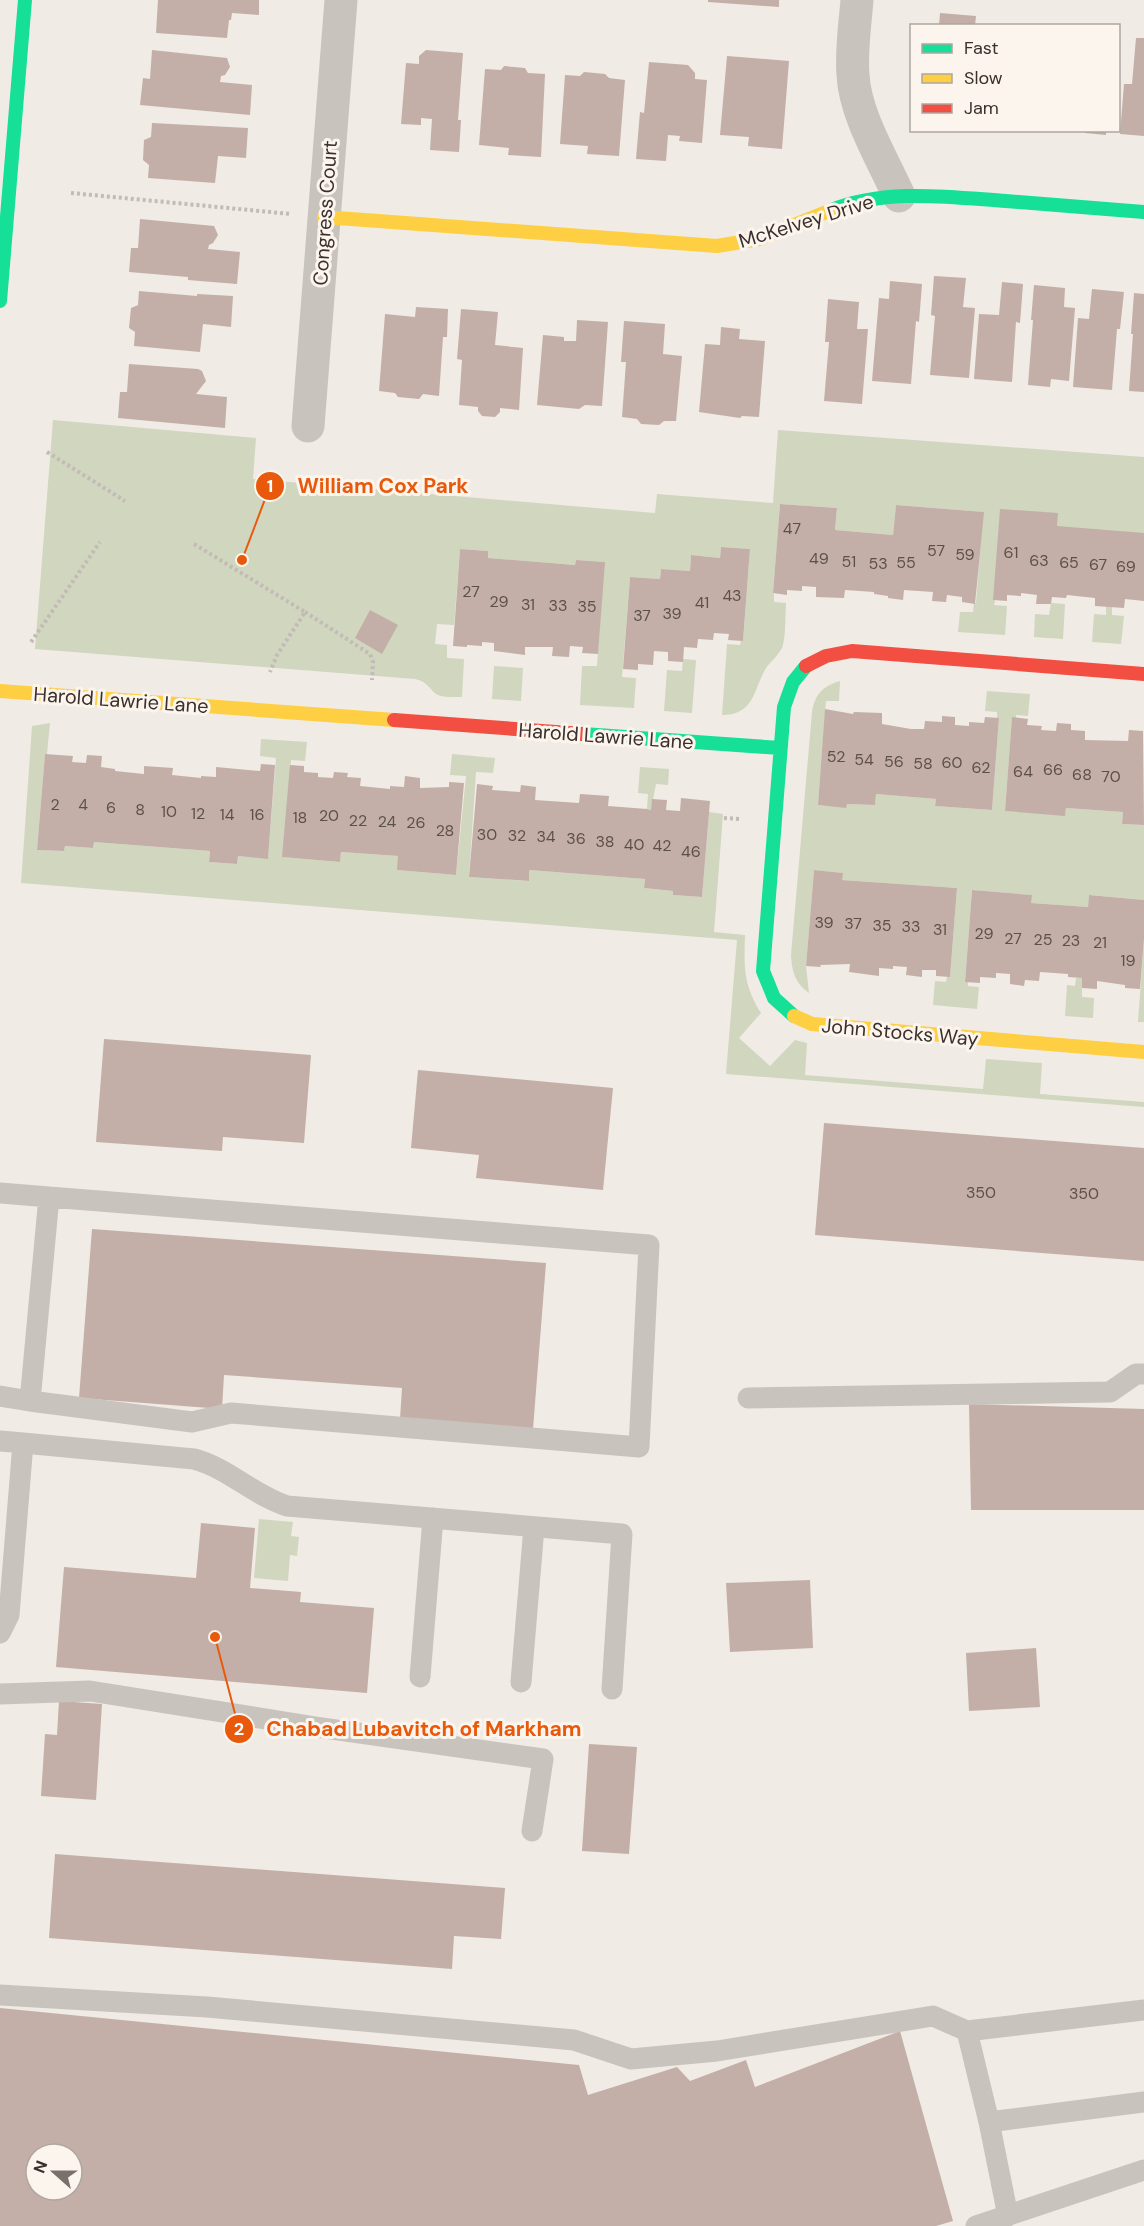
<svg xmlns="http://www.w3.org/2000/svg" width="1144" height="2226" viewBox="0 0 1144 2226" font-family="'DM Sans',sans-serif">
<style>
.green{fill:#d1d6bf}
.building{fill:#c3afa7;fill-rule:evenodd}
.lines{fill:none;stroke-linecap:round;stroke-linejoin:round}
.path{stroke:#c2bbb6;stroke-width:4;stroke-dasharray:3 3;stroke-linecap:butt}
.lane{stroke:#c9c3be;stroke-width:21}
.street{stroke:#c9c3be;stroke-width:33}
.fast{stroke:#16e098;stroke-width:14}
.slow{stroke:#ffcf43;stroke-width:14}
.jam{stroke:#f24e42;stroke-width:14}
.labels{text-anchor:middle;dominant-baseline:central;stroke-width:6;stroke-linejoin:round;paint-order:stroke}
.number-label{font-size:16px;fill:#5d504a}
.street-label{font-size:20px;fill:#3b302b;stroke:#fbf5ee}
.leader{fill:none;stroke:#e8590c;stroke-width:2}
.callout-dot{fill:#e8590c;stroke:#fbf5ee;stroke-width:2}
.mark-label{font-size:18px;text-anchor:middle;font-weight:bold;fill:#fff}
.callout-label{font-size:21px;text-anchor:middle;font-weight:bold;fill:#e8590c;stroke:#fbf5ee;stroke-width:6;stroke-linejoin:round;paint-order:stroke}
</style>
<rect width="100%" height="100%" fill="#f0ebe5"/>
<path class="green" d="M53,420L256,438L253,479L655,513L657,494L773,503L778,430L1144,457V533L995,600L994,605L1007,606L1005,635L958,632L960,612H973L974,603H976L983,512L896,505L893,535L835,530L837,508L780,504L773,593L774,594V602L786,603C785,617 786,632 783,645C781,653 771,661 766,668C753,690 755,715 722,715L727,644L740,645L741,641H743L750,549L721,547L720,558L691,555L690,571L661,569L660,579L630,577L622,677L636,678L634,708L580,705L582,666H597L604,562L576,560L575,565L488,558V551L460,549L454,625L437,624L435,644L447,645V658L464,659L462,697C455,697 442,698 436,694C428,687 426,681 415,679L35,649Z
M1051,603L1065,604L1063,639L1034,637L1035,614L1049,615Z
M1106,607H1112V615L1124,616L1121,644L1092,642L1094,614L1106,615Z
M683,659L696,660L692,713L664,711L667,670L682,671Z
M494,666L523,668L521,701L492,699Z
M840,681L839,701H826L818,805L846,807L847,804L875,805L876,794L936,799L935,806L992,810L999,718H997V712L985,711L987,691L1030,694L1028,716L1016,715V718H1012L1005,811L1065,815L1066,808L1123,812L1122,824L1144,825V900L1089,895L1088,907L1031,903V895L972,890L965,981L968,982V986L979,987L977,1009L933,1005L935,981L946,982L947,976L950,977L957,888L842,880V873L814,870L806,966L809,993C795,983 792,972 791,955L812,712C815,694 823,686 840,681Z
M50,723L47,754H45L37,850L64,851L65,846L93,848L94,842L210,851L209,862L237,864L238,856L268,858L276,758L260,756L261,739L307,742L305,761L291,760L283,857L340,862L341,852L398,856V870L456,875L466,776L450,775L452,754L495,758L493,773L476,772L469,877L528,881L529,870L645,879L644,888L673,891V895L702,897L709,812L723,814L714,932L745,935C744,967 743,984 761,1013L739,1038L770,1066L795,1040L807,1043L805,1075L983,1089L986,1059L1042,1063L1040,1094L1144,1102V1107L726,1074L737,940L21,883L32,726Z
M640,767L669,769L668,785L656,784L651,810L647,809L648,794L638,793Z
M1144,939V1022H1138Z
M1076,978H1082V997L1094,998L1093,1018L1065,1016L1067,985L1075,986Z
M259,1519L293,1522L291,1536L299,1537L297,1556L290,1555L288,1581L254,1578Z"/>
<path class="building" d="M158,0H259V15L232,13L231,20H229L227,38L156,33Z
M708,0H779V7L708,2Z
M940,13L976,16L975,26H939Z
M1136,38H1144V136L1120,134L1124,84H1132Z
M152,50L227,58L230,67L225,75L221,76L220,82L252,85L250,115L140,105L143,78L150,79Z
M426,50L463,53L458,120H461L459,152L430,150L432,119L421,118V125L401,124L406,63L419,64V56Z
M727,56L789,61L782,149L748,146L749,137L720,135Z
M649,62L688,65L695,73V79L707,80L702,143L679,141L680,136L668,135L666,161L636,159L640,112L644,113Z
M504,66L525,68L528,73L545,74L541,157L508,155L509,148L479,145L485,69L501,70Z
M584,72L605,74L609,78L625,80L619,156L587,154L588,146L560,144L565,75L580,76Z
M152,123L248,128L246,158L218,156L215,183L148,178L149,165L143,160L144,140L151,137Z
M1085,130H1106V135L1085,133Z
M140,219L214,226L218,235L213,243L209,245L208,249L240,252L237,284L188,280V277L129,272L131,248H138Z
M934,276L966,278L963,307L975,308L969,378L930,375L935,316L931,315Z
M890,281L922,284L919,322L916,321L911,384L872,381L879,298L889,299Z
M1002,282L1023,284L1020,323L1016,322L1012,382L974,379L979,314L999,315Z
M1034,285L1065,288L1064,307L1075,308L1069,381L1051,379L1050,387L1028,385L1033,320H1031Z
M1092,289L1124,292L1120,329H1117L1112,390L1073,387L1078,318L1089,319Z
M139,291L197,296V294L233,296L231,327L203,324L200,352L134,346L135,332L129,328L131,308L138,305Z
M1134,293L1144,294V392L1129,391L1133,334H1131Z
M828,299L859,302L857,329H868L862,404L824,401L829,342H825Z
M416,307L448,309L447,337H443L439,396L423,394L419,399L398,397L395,393L379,391L385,314L415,317Z
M461,309L498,312L495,345L523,348L519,410L500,408V412L495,417L482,416L478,411V407L459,405L462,360L457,359Z
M577,320L608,322L602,406L585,405L579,409L537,405L543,335L564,337V341H576Z
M624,321L665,324L663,354L682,356L676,421H664L659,425L641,424L637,419L622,417L626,362H621Z
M721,327L740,329L739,339L765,341L759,417L742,416L740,418L699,412L705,344L720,345Z
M129,364L198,369L202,371L206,381L196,394L227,397L225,428L118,418L120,392H127Z
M780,504L837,508L835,530L893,535L896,505L984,512L975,604L962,602V597L947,595L946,602L932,601L933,592L904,590L903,600L888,598V596L874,594V592L845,590L844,598L816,597V587L802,586V591L787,590V595L773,593Z
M1000,509L1058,513L1057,526L1144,533V601L1125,599L1124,608L1095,606V598L1067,595L1066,598L1052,597L1051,604H1036L1037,595L1021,593V596L1007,595V601L993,600Z
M721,547L750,549L743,641L728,640L729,634L714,633L713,640L698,639L697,648L684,647L683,662L668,661V652L654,651L653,665L638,664V670L623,669L630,577L660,579L661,569L690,571L691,555L720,558Z
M460,549L488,551V558L575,565L576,560L605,562L598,654L582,653L583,647L570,646L569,657L552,656L553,647H525V655L494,651V643L482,642V646L467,645V647L453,646Z
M370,610L398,625L382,654L355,638Z
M825,709L853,714L854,712L882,713V724L911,729H924L925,721L942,722V716L955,717V725L969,726V722L984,723L985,717L999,718L992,810L935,806L936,799L876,794L875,805L847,804L846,808L818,805Z
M1012,717L1028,719L1027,725L1042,726L1041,730L1056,731L1057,723L1071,724V730L1085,731V740L1128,741L1129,730L1143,731L1144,825L1122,824L1123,812L1066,808L1065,816L1005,811Z
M45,754L73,756L72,762L86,763L87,755L102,756L101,767L115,769V771L144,774V766L173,768L172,775L201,778V776L216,777V767L260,771L261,764L275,765L268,859L238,856L237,864L209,862L210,851L94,842L93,848L65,846L64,851L37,850Z
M290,765L304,766V772L318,773V777L333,778L334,772L348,773L347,777L361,778L360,786L390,789V786L404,787L405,776L420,778V788L449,787V782L464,783L456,875L397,870L398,856L341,852L340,862L282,857Z
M477,784L493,786L492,790L520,792L521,785L536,787L535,800L579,803L580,794L609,796L608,806L647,809L651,810L652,799L667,800L666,810L680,811L681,798L710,801L702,897L673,895V891L644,888L645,879L529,870V881L469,877Z
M814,870L843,873L842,880L957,888L950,977L936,976V970H922V977L906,975L907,967L893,966V969L879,968V976L849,972L850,964L820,965L821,967L806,966Z
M972,890L1032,895L1031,903L1088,907L1089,895L1144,900V939L1140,989L1125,988V985L1097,981V989L1082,988V978L1068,977V974L1040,972L1039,981L1025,980L1024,986L1010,984V974L996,973V978L980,977V983L965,982Z
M104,1039L311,1055L304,1143L223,1137L222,1151L96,1142Z
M418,1070L613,1088L603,1190L476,1178L479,1155L411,1148Z
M824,1123L1144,1148V1261L815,1235Z
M92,1229L546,1263L533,1429L400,1419L402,1388L224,1375L222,1409L79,1398Z
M969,1404L1144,1409V1510H971Z
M201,1523L255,1528L250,1588L301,1592L300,1602L374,1608L367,1693L56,1667L64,1567L196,1578Z
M810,1580L813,1648L730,1652L726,1583Z
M1036,1648L1040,1707L969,1711L966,1653Z
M59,1701L102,1704L96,1800L41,1796L45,1734L57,1735Z
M589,1744L637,1747L629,1854L582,1851Z
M55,1854L505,1888L501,1939L454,1936L452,1969L49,1938Z
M0,2008L579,2065L588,2095L677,2067L690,2081L746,2060L755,2087L900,2031L953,2221L936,2226H0ZM36,2154H72V2190H36Z"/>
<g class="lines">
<path class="path" d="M71,193L291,214
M47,452L125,501
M194,544L305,612L277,655L270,672
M305,612L370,654L373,662L372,680
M31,642L100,542
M724,818L741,819"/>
<path class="lane" d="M0,1193L49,1197L30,1401L0,1396
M748,1398L1110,1392L1136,1374H1144
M30,1401L192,1422L231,1413L639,1447L649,1245L49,1197
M0,1441L23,1443L9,1615L0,1633
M23,1443L194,1459C228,1468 253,1495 287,1506L622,1534L612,1689
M420,1677L433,1518
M521,1682L534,1527
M0,1694L90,1691L316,1727L543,1759L532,1831
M0,1995L207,2007L574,2040L631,2059L717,2051L933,2016L967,2031
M989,2122L967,2031L1144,2010
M1008,2216L989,2122L1144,2102
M976,2226L1144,2170"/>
<path class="street" d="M857,0C855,25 851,50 853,75C855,115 883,160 899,196
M308,426L341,0"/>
<path class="fast" d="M829,211C885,188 948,197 1006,201C1052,205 1098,208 1144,212
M0,301L25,0
M583,734L780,748
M794,1016L774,998L763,971L784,707L793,682L806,666"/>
<path class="slow" d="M324,217L717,246L759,239L829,211
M0,691L394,720
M794,1016L812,1024L1144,1052"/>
<path class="jam" d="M806,666L826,656L852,651L1144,674
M394,720L583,734"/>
</g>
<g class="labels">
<g class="number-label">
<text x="792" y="528">47</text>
<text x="936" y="550">57</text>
<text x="1011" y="552">61</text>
<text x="965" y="554">59</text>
<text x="819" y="558">49</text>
<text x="1039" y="560">63</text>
<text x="849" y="561">51</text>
<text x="906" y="562">55</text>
<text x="1069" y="562">65</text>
<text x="878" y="563">53</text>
<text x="1098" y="564">67</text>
<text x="1126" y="566">69</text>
<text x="471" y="591">27</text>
<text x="732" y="595">43</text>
<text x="499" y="601">29</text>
<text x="702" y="602">41</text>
<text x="528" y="604">31</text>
<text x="558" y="605">33</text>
<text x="587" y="606">35</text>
<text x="672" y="613">39</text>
<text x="642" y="615">37</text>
<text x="836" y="756">52</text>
<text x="864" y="759">54</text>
<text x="894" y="761">56</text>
<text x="952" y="762">60</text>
<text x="923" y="763">58</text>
<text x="981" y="767">62</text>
<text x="1053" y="769">66</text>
<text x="1023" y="771">64</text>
<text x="1082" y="774">68</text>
<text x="1111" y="776">70</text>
<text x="55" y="804">2</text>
<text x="83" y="804">4</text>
<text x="111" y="807">6</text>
<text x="140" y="809">8</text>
<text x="169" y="811">10</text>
<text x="198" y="813">12</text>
<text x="227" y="814">14</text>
<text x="257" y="814">16</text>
<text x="329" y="815">20</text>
<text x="300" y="817">18</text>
<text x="358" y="820">22</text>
<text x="387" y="821">24</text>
<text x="416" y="822">26</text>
<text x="445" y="830">28</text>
<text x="487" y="834">30</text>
<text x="517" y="835">32</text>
<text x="546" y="836">34</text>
<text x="576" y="838">36</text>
<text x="605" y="841">38</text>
<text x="634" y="844">40</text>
<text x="662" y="845">42</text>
<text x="691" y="851">46</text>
<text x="824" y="922">39</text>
<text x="853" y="923">37</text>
<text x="882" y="925">35</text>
<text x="911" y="926">33</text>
<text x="940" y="929">31</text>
<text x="984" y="933">29</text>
<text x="1013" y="938">27</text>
<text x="1043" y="939">25</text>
<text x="1071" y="940">23</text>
<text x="1100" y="942">21</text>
<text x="1128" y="960">19</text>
<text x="981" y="1192">350</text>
<text x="1084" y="1193">350</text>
</g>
<g class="street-label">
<text transform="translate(325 213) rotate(-86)">Congress Court</text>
<text transform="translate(806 221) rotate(-17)">McKelvey Drive</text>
<text transform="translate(121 700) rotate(4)">Harold Lawrie Lane</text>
<text transform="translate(606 736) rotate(4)">Harold Lawrie Lane</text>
<text transform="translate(900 1032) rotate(5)">John Stocks Way</text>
</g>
</g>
<path class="leader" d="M242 560L270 486M215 1637L239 1729"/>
<g class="callout-dot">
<circle cx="242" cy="560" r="6"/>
<circle cx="215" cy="1637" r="6"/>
<circle cx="270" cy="486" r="15"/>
<circle cx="239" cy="1729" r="15"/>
</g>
<g class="mark-label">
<text x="270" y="492">1</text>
<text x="239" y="1735">2</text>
</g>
<g class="callout-label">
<text x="383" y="493">William Cox Park</text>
<text x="424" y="1736">Chabad Lubavitch of Markham</text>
</g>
<rect x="910" y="24" width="210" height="108" fill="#fbf5ee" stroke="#aea6a0" stroke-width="1.5"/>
<rect x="922" y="44" width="30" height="9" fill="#16e098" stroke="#aea6a0" stroke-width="1.5"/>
<text x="964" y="54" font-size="18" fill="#3b302b">Fast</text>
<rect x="922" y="74" width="30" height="9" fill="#ffcf43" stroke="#aea6a0" stroke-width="1.5"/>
<text x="964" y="84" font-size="18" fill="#3b302b">Slow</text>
<rect x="922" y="104" width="30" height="9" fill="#f24e42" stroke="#aea6a0" stroke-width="1.5"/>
<text x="964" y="114" font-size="18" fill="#3b302b">Jam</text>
<g transform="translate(54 2172) rotate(291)"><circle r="28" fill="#fbf5ee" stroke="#aea6a0" stroke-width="1.5"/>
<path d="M0-4.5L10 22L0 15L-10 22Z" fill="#7a716c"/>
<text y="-9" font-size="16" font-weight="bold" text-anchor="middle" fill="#3b302b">N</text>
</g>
</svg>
